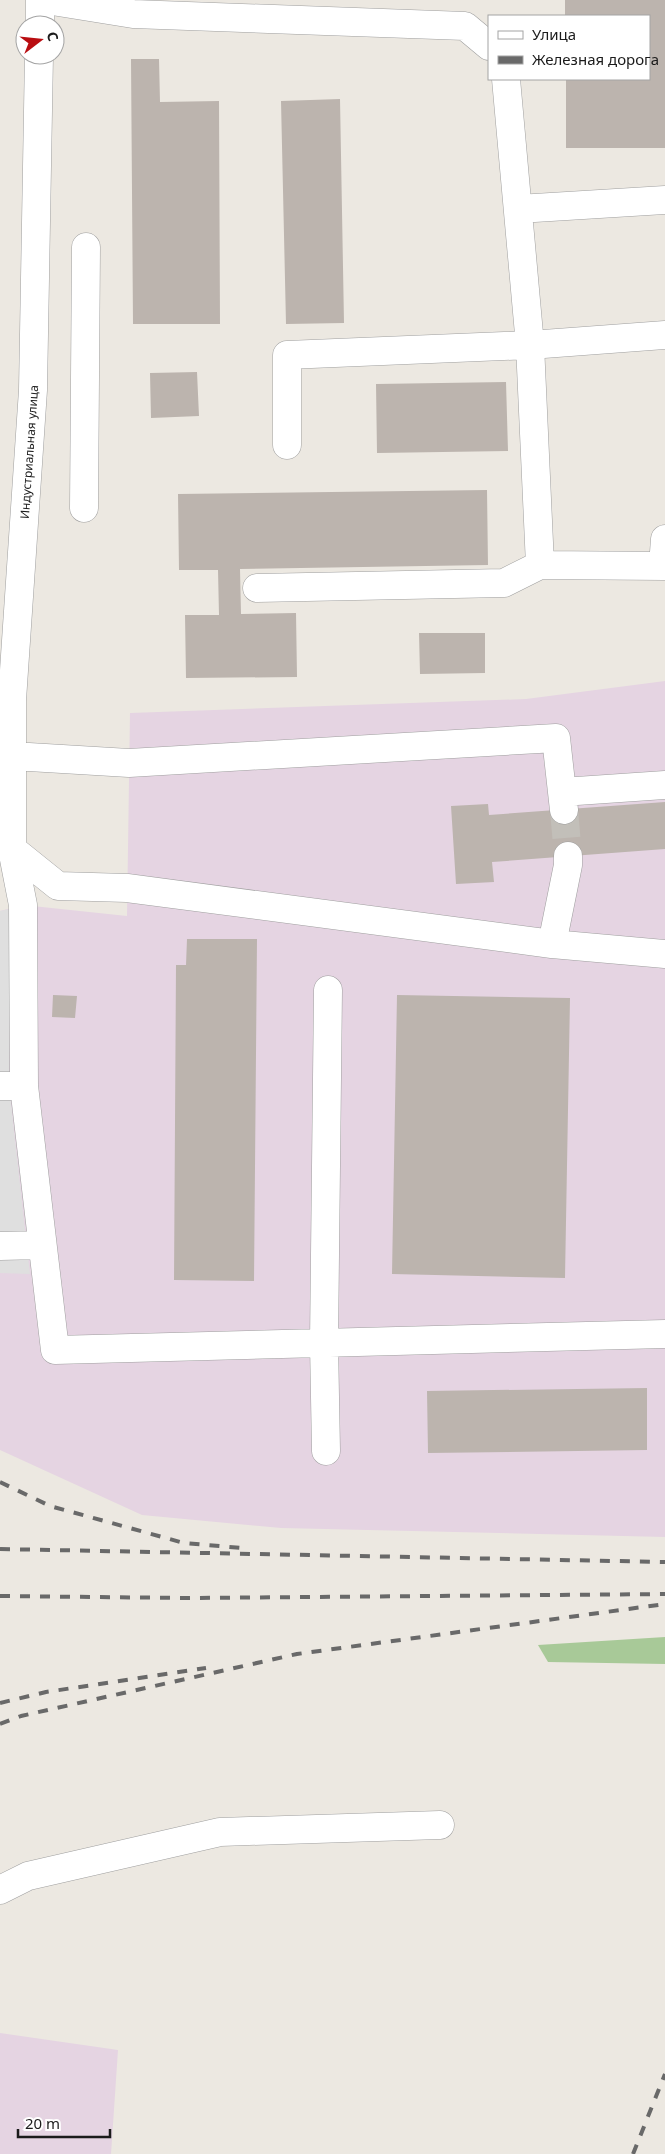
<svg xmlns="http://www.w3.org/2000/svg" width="665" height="2154" viewBox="0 0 665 2154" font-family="'Noto Sans',sans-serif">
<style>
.industrial{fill:#e5d4e2}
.forest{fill:#a8c998}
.parking{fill:#dfdfdf}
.building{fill:#bcb4ae}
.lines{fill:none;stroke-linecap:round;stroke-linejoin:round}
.minor-tunnel{stroke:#c2bfb9;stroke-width:28;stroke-dasharray:28 14;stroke-linecap:butt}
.minor-casing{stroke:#9f9f9f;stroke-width:29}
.minor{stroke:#fff;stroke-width:28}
.rail{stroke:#696969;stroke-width:4;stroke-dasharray:10 10;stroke-linecap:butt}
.labels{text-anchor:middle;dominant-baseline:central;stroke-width:4;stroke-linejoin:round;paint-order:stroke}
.street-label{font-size:12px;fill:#1b1b1b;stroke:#fff}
</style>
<rect width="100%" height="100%" fill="#ece8e1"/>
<path class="industrial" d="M665,681V1537L281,1528L142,1515L0,1450V911L23,905L127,916L130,713L526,699Z
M0,2033L118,2050L111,2154H0Z"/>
<path class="forest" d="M665,1637V1664L548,1662L538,1645Z"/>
<path class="parking" d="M10,909L9,1086L30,1274L0,1273V911Z"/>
<path class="building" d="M565,0H665V148H566V79H649V16H565Z
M131,59H159L160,102L219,101L220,324H133Z
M340,99L344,323L286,324L281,101Z
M197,372L199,416L151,418L150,373Z
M506,382L508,451L377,453L376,384Z
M487,490L488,565L240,569L241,614L296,613L297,677L186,678L185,615H219L218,570H179L178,494Z
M419,633H485V673L420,674Z
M665,802V849L492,862L494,882L456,884L451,806L488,804L489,815Z
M187,939H257L254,1281L174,1280L176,965H186Z
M53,995L77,996L75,1018L52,1017Z
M397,995L570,998L565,1278L392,1274Z
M647,1388V1450L428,1453L427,1391Z"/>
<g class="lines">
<path class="minor-tunnel" d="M564,810L568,856"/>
<defs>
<path id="minor" d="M46,0L133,14L465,26L489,46
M40,25V0
M39,55L33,390L12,700V849L23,905L24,1086L55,1350L665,1334
M506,79L530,345L540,565
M518,209L665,200
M287,445V355L530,345L665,335
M84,508L86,247
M663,566L665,539
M257,588L504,583L540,565L665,566
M12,756L129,763L556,738L564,810
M562,792L665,785
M12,849L58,886L127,888L552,944L665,954
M552,944L568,865V856
M0,1086H24
M0,1246L41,1245
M326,1451L324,1343L328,990
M0,1890L28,1876L220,1832L440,1825"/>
</defs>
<use href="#minor" class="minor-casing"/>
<use href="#minor" class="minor"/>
<path class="rail" d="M0,1482L50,1506L184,1543L242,1548
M0,1549L665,1562
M0,1596L186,1598L665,1594
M0,1703L46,1692L206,1668
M0,1724L21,1716L297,1654L665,1604
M633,2154L665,2074"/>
</g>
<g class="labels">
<g class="street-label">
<text transform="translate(29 452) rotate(-86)">Индустриальная улица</text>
</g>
</g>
<rect x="488" y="15" width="162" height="65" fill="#ffffff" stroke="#a4a4a4"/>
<rect x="498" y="31" width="25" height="8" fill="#ffffff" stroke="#a4a4a4"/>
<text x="532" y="40" font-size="15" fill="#1b1b1b">Улица</text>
<rect x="498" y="56" width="25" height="8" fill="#696969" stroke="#a4a4a4"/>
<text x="532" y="65" font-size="15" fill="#1b1b1b">Железная дорога</text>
<g transform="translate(40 40) rotate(74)"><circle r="24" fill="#ffffff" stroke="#a4a4a4"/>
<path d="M0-4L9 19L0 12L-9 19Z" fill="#b90d11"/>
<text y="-8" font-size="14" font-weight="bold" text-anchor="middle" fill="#1b1b1b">С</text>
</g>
<path d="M18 2129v8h92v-8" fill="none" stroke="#1b1b1b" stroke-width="2.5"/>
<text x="25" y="2129" font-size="15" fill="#1b1b1b" stroke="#ffffff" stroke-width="4" paint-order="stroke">20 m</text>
</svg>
